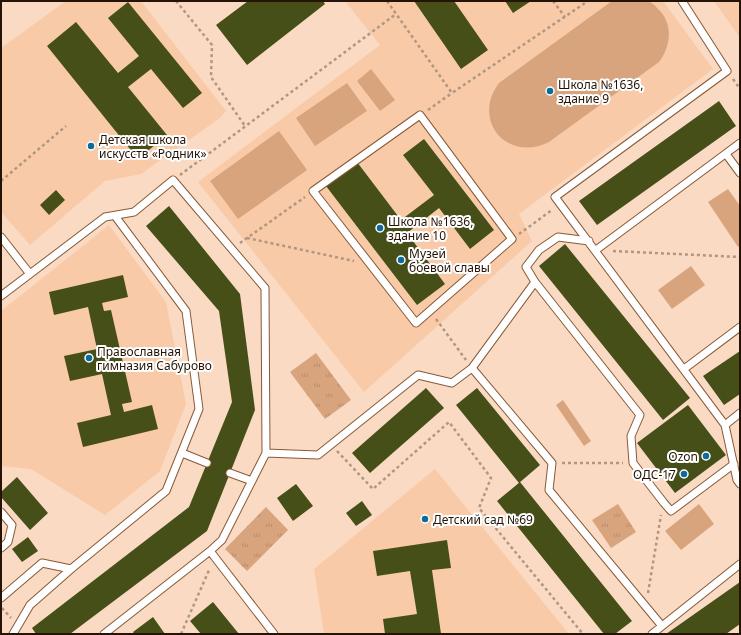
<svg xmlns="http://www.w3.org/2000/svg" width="741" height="635" viewBox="0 0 741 635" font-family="'Noto Sans',sans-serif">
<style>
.built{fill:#f9caa7}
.grass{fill:url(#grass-tufts)}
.pitch{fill:#d8a47d}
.building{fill:#464f18}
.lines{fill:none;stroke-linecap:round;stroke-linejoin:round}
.lane-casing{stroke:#875a37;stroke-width:9}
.path{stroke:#b19682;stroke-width:2.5;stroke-dasharray:3 3;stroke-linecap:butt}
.lane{stroke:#fff;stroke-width:7}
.poi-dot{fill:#0b6b9a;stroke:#fff;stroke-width:1.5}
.labels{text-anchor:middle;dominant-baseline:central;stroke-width:4;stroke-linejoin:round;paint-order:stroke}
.poi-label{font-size:12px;fill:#251305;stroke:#fff;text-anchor:start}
</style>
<defs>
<pattern id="grass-tufts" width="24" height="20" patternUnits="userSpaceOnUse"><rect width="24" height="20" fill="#d8a47d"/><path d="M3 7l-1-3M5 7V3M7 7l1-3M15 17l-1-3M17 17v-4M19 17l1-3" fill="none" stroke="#b98c6b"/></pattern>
</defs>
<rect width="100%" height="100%" fill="#fadac3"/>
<path class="built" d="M66,1H141L226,111L220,118L141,174L105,181L30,245L1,212V48Z
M345,1H663L713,69L519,214L532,241L364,392L198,182L380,45Z
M714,1H740V38Z
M109,225L166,302L186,404L160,471L105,515L31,469L1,466V311Z
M435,469L569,634H324L314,569Z"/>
<path class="grass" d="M316,353L351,400L325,419L290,372Z
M618,504L636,532L611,548L592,520Z
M266,507L288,530L247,571L225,549Z"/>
<path class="pitch" d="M612,1C623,1 636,0 647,1C651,2 655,5 657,8C674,23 671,46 659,62L549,142C507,163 471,120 499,83Z
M371,69L395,100L380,111L357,81Z
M347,83L367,111L315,146L296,118Z
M279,131L307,170L238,219L210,181Z
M728,189L740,206V246L738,247L708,202Z
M691,266L705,285L672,309L658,290Z
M563,400L591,441L584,446L556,405Z
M699,504L714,524L681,550L665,531Z"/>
<path class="building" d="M248,1H323L325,4L247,65L216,25Z
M414,1H454L488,50L461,69Z
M505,1H531L513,13Z
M128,2L202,93L183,108L151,69L128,87L167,135L138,159L47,46L76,22L118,73L139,56L108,18Z
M719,101L736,126L597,225L579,201Z
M424,139L494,230L470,249L439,208L407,233L445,284L417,305L326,186L357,162L401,220L434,195L403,155Z
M56,190L65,200L49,215L40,205Z
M169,206L240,294L255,410L207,531L70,634H36L32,628L189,507L232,402L219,311L146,226Z
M565,244L690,398L663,420L539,266Z
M123,275L128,297L102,303L104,311L111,310L132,402L122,404L124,412L152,405L158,429L83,447L77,423L111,415L102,374L70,381L64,356L97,349L88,307L54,315L49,292Z
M740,351V394L724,405L703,376Z
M426,388L444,408L370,473L352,453Z
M477,388L540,465L519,483L456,405Z
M688,405L726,455L675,493L637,443Z
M17,477L48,513L30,530L1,497V492Z
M520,482L632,621L615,634H604L497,501Z
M296,484L313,506L293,521L277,498Z
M362,501L372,515L356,526L346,513Z
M28,537L38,551L22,562L12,549Z
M447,540L451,568L432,570L441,634H385L383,619L417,614L410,571L377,576L373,551Z
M740,582V624L726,634H666Z
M213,602L239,634H201L190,621Z
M153,617L165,634H134L133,632Z"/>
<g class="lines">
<defs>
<path id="lane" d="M682,1L727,71L555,197L725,425L737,480L740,484
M420,115L512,239L416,323L313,191Z
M726,154L740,173
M1,237L30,274
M589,241L558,237L539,250L526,267L535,282L640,415L631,436L633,463L664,503L671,511L734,464
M596,250L740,143
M1,296L105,217L134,212L173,180L265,288L266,453
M472,368L535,282
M684,369L740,327
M725,425L740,413
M182,453L207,463
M230,473L252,481
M1,512L12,525L8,542L1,548
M71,569L166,491L199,409L186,311L115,216
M1,598L42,563L71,569L30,605L13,634
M104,634L210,551
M274,634L210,551L222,540L266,453L318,455L418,375L452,383L472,368L552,463L549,490L662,626
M652,634L740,564"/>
</defs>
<use href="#lane" class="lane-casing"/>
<path class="path" d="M176,1L212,45L211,77L245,126
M387,1L452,93L588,1
M553,1L565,17
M733,79L740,89
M428,110L452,93
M180,175L396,14
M1,181L66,126
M519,234L552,210
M247,238L354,261
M240,243L305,197
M613,251L740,257
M436,319L466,360
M337,451L373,489L449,422L491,478L479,508L583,634
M562,463H623
M648,593L661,515
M2,608L11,618
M181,634L210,568"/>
<use href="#lane" class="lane"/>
</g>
<g class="poi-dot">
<circle cx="550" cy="91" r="4"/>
<circle cx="91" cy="146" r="4"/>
<circle cx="380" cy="228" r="4"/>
<circle cx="401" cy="260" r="4"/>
<circle cx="89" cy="358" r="4"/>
<circle cx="706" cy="456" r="4"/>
<circle cx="684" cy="474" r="4"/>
<circle cx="425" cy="519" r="4"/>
</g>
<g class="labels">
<g class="poi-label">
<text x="558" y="84">Школа №1636,<tspan x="558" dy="14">здание 9</tspan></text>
<text x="99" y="139">Детская школа<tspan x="99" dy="14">искусств «Родник»</tspan></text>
<text x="388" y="221">Школа №1636,<tspan x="388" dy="14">здание 10</tspan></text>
<text x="409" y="253">Музей<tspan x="409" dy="14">боевой славы</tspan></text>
<text x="97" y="351">Православная<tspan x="97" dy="14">гимназия Сабурово</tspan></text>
<text x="698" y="456" text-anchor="end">Ozon</text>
<text x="676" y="474" text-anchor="end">ОДС-17</text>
<text x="433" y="519">Детский сад №69</text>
</g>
</g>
<rect width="741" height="635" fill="none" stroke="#251305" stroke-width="4"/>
</svg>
